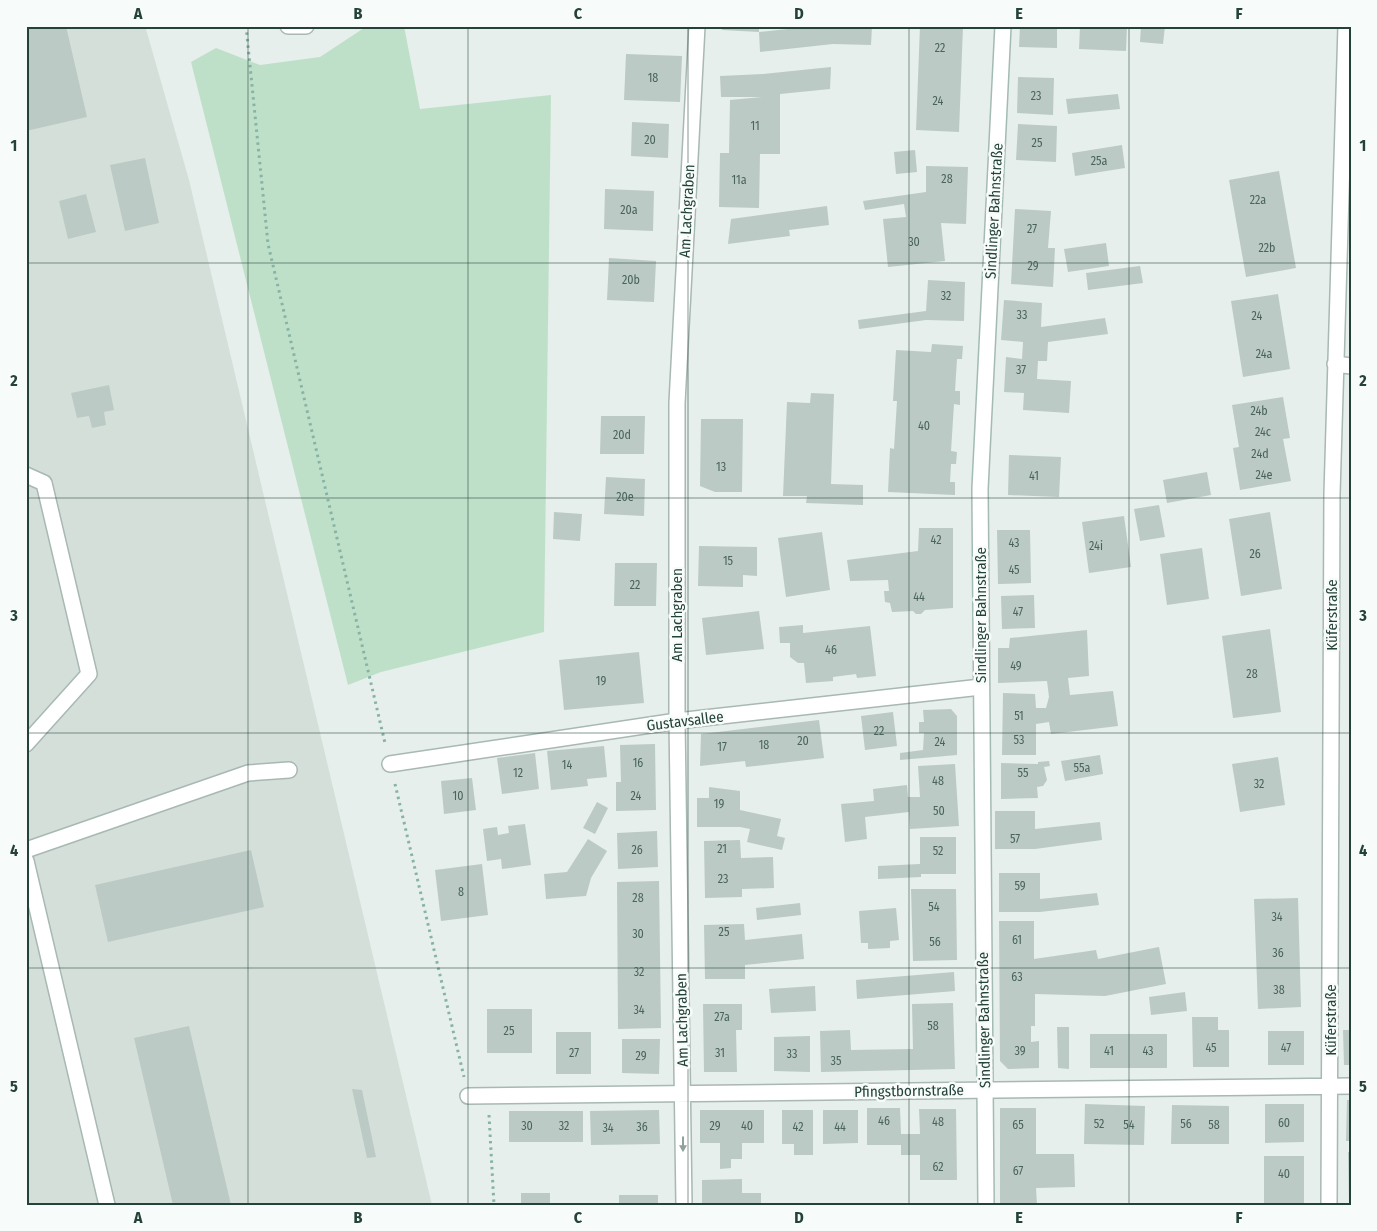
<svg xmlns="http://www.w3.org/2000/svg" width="1377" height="1231" viewBox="0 0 1377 1231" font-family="'Fira Sans Condensed',sans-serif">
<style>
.built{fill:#d4dfda}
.green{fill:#bfe0c8}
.building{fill:#bbcac4}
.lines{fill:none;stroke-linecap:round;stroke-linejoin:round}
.lane-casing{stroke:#a8b8b2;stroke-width:18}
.street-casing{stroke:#a8b8b2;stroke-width:18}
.secondary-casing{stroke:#a4bbb3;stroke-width:18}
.path{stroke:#86b3a5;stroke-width:3;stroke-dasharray:2.5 4;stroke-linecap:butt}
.lane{stroke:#fff;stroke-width:15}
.street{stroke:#fff;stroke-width:15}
.secondary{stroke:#fff;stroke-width:15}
.oneway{fill:#92a09c}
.grid{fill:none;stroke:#24423a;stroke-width:1;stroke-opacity:0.55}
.labels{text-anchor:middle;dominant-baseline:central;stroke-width:5;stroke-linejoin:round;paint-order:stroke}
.number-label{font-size:12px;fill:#4a645c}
.street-label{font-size:15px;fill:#24423a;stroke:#f7fbf9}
.neatline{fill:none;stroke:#24423a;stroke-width:2}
.grid-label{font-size:16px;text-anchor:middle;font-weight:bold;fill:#24423a}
</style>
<rect width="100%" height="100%" fill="#e6efeb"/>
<path class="built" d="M26,26H145L146,29L189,180L432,1205H26Z"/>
<path class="green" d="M367,26H404L420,109L551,95L544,632L381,672L348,685L191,62L216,48L260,65L320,57Z"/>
<path class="building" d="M26,26H66L87,117L26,131Z
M722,26H759V32L722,30Z
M816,26H872L871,45L833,44L760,52L759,32Z
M920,26H963L959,132L916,130Z
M1020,26H1057V48L1019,47Z
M1080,26H1127L1126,51L1079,49Z
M1141,26H1165L1163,44L1140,42Z
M626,54L682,56L680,102L624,100Z
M831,67L830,89L780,94V154H760L759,208L719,207L720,153H729L730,100L762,97H721L720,76L763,74Z
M1018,77L1054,78L1053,115L1017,113Z
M1118,94L1120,109L1068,114L1066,99Z
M632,122L669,124L668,158L631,156Z
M1018,124L1057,126L1056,162L1016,160Z
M1122,145L1125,168L1075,176L1072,153Z
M915,150L917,172L896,174L894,152Z
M145,158L159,223L125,231L110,165Z
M926,166L968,167L966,224L941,223L945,261L888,267L883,219L906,217L904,204L865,210L863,201L926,192Z
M1279,171L1296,268L1246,277L1229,180Z
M605,189L654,191L653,231L604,229Z
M86,194L96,232L68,239L59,201Z
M827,206L829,225L789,230L790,236L728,244L731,219Z
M1015,209L1051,211L1048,248H1055L1053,287L1011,284Z
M1106,243L1109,266L1068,272L1064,249Z
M609,258L656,261L654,302L607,300Z
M1140,266L1143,283L1088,290L1086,273Z
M928,280L965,282L964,321L926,320L859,329L858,320L926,311Z
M1278,294L1290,369L1243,377L1231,301Z
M1004,300L1042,303L1041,327L1105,318L1108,334L1048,342L1047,361H1038L1037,379L1071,381L1069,413L1023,410L1024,393L1004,392L1006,357L1022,359L1023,342L1001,340Z
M932,344L963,346L962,359H957L955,391H960V405L954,404L951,451L957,452L956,464H951L950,482H955V495L888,492L890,448L894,449L897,401H893L896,350L931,352Z
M109,385L114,410L104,412L106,425L92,428L89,416L77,418L71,393Z
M811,393L834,394L831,484L863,485V505L806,503L807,496H783L787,402L810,403Z
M1283,397L1290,438L1283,439L1291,481L1240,490L1233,448L1239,447L1232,405Z
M601,416H645L644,454H600Z
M701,419H743L742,492H715L700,486Z
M1009,455L1061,457L1059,497L1008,495Z
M1207,472L1211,495L1167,503L1163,480Z
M606,477L645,479L644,516L604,514Z
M1159,505L1165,537L1140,541L1134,509Z
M554,512L582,514L580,541L553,539Z
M1270,512L1282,589L1241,596L1229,519Z
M1124,516L1131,567L1089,573L1082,522Z
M919,528H953V608L925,610L921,614H916L913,611L892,612L890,603L885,602L884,591H889L888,580L850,581L847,560L918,551Z
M997,530H1030L1031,583L998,584Z
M822,532L830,590L786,597L778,538Z
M699,546L757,547V576L743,575V587L698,586Z
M1202,548L1209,599L1167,605L1160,554Z
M615,563H657L656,606H614Z
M1034,595L1035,628L1002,629L1001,596Z
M759,611L764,649L706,655L702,618Z
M803,625V633L870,626L876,676L857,678L856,674L833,677V681L806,683L804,663H798L790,657V643H780L779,627Z
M1270,629L1281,712L1233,718L1222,636Z
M1087,630L1089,676L1068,678L1070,695L1113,691L1118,726L1051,734L1049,722L1036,724V755H1002L1003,693L1035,694L1036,708H1046L1049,697L1047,681L998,683V648H1009L1010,638Z
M639,652L644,703L564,710L559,660Z
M951,709L957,716V755L900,760V753L923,750L924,733H919V722H924L923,710Z
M893,712L897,746L865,750L861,716Z
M819,720L824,758L746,767L745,761L700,766L701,734Z
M655,744L656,810L616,811V782H621L620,745Z
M604,746L607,777L587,779L588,786L551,790L547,751Z
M535,753L539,789L502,794L497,758Z
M1100,755L1103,774L1065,781L1061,761Z
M1278,757L1285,805L1240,812L1232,764Z
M1049,761L1050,766L1044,767L1047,780L1043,786L1037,787L1038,798L1001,799V763L1038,764V762Z
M955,764L959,826L910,829L909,812L865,817L867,839L845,842L841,804L874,801L873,789L907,785L908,797H920L918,766Z
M472,778L476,810L444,814L441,781Z
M709,787L740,791V810L781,819L777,836L785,838L782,850L747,842L750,829L740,827H697V798H709Z
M597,802L608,808L595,834L583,828Z
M995,811H1035V829L1100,822L1102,840L1035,849H995Z
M525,824L531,865L502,869L501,859L487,861L483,829L497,827L498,835L509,833L508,826Z
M657,831L658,867L618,869L617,833Z
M920,837H956V874H921V877L878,879V866L920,864Z
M588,839L607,851L591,878L586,896L546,899L544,874L567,872Z
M740,840L741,858L773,857L774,888L742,889V897L705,898L704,841Z
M251,850L264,907L108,942L95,885Z
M482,864L488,915L441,921L435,870Z
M999,873H1040V899L1097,893L1099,905L1040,912H999Z
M659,881L661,1028L618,1029L617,882Z
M911,889H956L957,960L913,961Z
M1298,898L1301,1007L1258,1009L1254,899Z
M800,903L801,915L757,920L756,908Z
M896,908L899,940L890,941V948L868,949V943H861L859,911Z
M999,921H1034V959L1096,950L1098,959L1159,947L1166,984L1105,996L1035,994V1026H1031V1042L1039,1041V1068L1008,1069L1000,1061Z
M744,924L745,940L802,934L804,959L745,965V979H705L704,925Z
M954,972L955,991L857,999L856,980Z
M815,986L816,1011L771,1013L769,989Z
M1185,992L1187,1011L1151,1015L1149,997Z
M953,1003L955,1069L821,1072L820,1031L850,1030L851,1050L913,1049L912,1004Z
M703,1004H742V1030H736L737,1072H704Z
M487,1009H532V1053H487Z
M1192,1017H1218V1030H1229V1067H1193Z
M189,1026L231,1205H173L134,1038Z
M1057,1027H1069V1069L1058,1068Z
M1343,1030H1351V1065H1344Z
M1268,1031H1304V1065H1268Z
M556,1032H591V1074H556Z
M1090,1034H1167V1068H1090Z
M810,1036V1072L774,1071V1037Z
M622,1039H660L659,1074L622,1073Z
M352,1089L362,1090L376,1157L367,1158Z
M1347,1100H1351V1141H1346Z
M1085,1104L1145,1106L1144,1145L1084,1144Z
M1265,1104H1304V1142L1265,1143Z
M1172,1105L1229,1106V1144H1171Z
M867,1108H900L901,1134H920L919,1109H956L957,1180H920V1155H901V1145H867Z
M1000,1108H1036V1154H1074L1075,1187L1036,1188L1037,1205H1000Z
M659,1110L660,1144L591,1145L590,1111Z
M700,1110H764V1143H742V1159H731V1168L720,1169V1143H700Z
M782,1110H813V1155H794V1144H782Z
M823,1110H858V1143L823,1144Z
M509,1111H583V1142H509Z
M1348,1152H1351V1205H1349Z
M1264,1156H1304V1205H1264Z
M742,1179V1193H761V1205H702V1180Z
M521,1193H550V1205H521Z
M619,1195H658V1205H619Z"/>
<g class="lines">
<defs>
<path id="lane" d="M288,26H306
M26,475L44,483L89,674L26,744
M26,850L248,773L289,770"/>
<path id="street" d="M1335,364L1351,366
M390,764L677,721L981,687
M26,861L107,1205
M468,1096L1351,1086
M684,1205L677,721V403L697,26
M1329,1205L1332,494L1346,26"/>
<path id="secondary" d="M986,1205L980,489L1003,26"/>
</defs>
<use href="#lane" class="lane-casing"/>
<use href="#street" class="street-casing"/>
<use href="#secondary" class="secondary-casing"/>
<path class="path" d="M246,26L268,244L385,743
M395,784L464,1077
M489,1115L494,1205"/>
<use href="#lane" class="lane"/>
<use href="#street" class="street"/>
<use href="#secondary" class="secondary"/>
</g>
<defs><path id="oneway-solid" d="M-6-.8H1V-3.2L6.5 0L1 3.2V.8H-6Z" transform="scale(1.25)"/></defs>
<use class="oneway" href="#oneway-solid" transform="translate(683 1144) rotate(90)"/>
<path class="grid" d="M248,26V1205M468,26V1205M688,26V1205M909,26V1205M1129,26V1205M26,263H1351M26,498H1351M26,733H1351M26,968H1351"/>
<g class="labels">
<g class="number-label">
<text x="940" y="48">22</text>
<text x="653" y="78">18</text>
<text x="1036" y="96">23</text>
<text x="938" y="101">24</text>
<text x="755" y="126">11</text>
<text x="650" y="140">20</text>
<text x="1037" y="143">25</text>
<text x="1099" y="161">25a</text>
<text x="947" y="179">28</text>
<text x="739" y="180">11a</text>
<text x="1258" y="200">22a</text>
<text x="629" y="210">20a</text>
<text x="1032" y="229">27</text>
<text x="914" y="242">30</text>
<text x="1267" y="248">22b</text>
<text x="1033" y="266">29</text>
<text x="631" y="280">20b</text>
<text x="946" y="296">32</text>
<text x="1022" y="315">33</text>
<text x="1257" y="316">24</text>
<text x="1264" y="354">24a</text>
<text x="1021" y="370">37</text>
<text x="1259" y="411">24b</text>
<text x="924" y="426">40</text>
<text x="1263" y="432">24c</text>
<text x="622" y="435">20d</text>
<text x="1260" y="454">24d</text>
<text x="721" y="467">13</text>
<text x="1264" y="475">24e</text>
<text x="1034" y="476">41</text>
<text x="625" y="497">20e</text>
<text x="936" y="540">42</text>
<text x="1014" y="543">43</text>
<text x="1096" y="546">24i</text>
<text x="1255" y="554">26</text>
<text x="728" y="561">15</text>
<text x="1014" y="570">45</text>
<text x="635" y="585">22</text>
<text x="919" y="597">44</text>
<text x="1018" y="612">47</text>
<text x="831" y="650">46</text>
<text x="1016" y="666">49</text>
<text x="1252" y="674">28</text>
<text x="601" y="681">19</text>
<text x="1019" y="716">51</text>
<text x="879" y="731">22</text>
<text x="1019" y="740">53</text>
<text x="803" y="741">20</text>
<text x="940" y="742">24</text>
<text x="764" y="745">18</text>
<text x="722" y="747">17</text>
<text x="638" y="763">16</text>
<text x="567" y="765">14</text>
<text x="1082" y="768">55a</text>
<text x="518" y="773">12</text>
<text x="1023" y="773">55</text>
<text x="938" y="781">48</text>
<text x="1259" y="784">32</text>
<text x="458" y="796">10</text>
<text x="636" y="796">24</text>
<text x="719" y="804">19</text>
<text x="939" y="811">50</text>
<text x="1015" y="839">57</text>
<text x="722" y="849">21</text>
<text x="637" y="850">26</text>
<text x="938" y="851">52</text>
<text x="723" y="879">23</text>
<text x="1020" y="886">59</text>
<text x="461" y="892">8</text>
<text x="638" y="898">28</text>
<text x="934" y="907">54</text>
<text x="1277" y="917">34</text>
<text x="724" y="932">25</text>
<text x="638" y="934">30</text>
<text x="1017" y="940">61</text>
<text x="935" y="942">56</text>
<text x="1278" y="953">36</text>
<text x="639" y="972">32</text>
<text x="1017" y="977">63</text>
<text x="1279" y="990">38</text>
<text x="639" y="1010">34</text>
<text x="722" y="1017">27a</text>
<text x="933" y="1026">58</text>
<text x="509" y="1031">25</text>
<text x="1211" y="1048">45</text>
<text x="1286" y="1048">47</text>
<text x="1020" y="1051">39</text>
<text x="1109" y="1051">41</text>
<text x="1148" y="1051">43</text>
<text x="574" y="1053">27</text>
<text x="720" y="1053">31</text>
<text x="792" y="1054">33</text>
<text x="641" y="1056">29</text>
<text x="836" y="1061">35</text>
<text x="884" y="1121">46</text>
<text x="938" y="1122">48</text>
<text x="1284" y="1123">60</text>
<text x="1099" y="1124">52</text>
<text x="1186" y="1124">56</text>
<text x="1018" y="1125">65</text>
<text x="1129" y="1125">54</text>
<text x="1214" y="1125">58</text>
<text x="527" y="1126">30</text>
<text x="564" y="1126">32</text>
<text x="715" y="1126">29</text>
<text x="747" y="1126">40</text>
<text x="642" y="1127">36</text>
<text x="798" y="1127">42</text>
<text x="840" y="1127">44</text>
<text x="608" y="1128">34</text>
<text x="938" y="1167">62</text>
<text x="1018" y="1171">67</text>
<text x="1284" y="1174">40</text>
</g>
<g class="street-label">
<text transform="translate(687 211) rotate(-87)">Am Lachgraben</text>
<text transform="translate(994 211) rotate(-87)">Sindlinger Bahnstraße</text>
<text transform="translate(677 615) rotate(-90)">Am Lachgraben</text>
<text transform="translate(981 615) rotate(-90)">Sindlinger Bahnstraße</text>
<text transform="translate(1332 615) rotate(-90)">Küferstraße</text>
<text transform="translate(685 721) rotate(-7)">Gustavsallee</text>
<text transform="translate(682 1020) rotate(-91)">Am Lachgraben</text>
<text transform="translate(984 1020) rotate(-91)">Sindlinger Bahnstraße</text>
<text transform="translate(1331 1020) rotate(-90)">Küferstraße</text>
<text transform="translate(909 1091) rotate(-1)">Pfingstbornstraße</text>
</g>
</g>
<rect width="1377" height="1231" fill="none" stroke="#f7fbf9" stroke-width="55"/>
<rect x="28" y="28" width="1322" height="1176" class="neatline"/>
<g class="grid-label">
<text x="138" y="19">A</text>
<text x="358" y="19">B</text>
<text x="578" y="19">C</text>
<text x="799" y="19">D</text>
<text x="1019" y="19">E</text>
<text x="1239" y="19">F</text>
<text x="14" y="151">1</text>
<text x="1363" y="151">1</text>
<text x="14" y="386">2</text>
<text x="1363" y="386">2</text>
<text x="14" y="621">3</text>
<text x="1363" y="621">3</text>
<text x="14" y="856">4</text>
<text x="1363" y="856">4</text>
<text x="14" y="1092">5</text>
<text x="1363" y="1092">5</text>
<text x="138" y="1223">A</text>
<text x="358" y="1223">B</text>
<text x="578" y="1223">C</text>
<text x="799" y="1223">D</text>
<text x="1019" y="1223">E</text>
<text x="1239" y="1223">F</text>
</g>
</svg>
